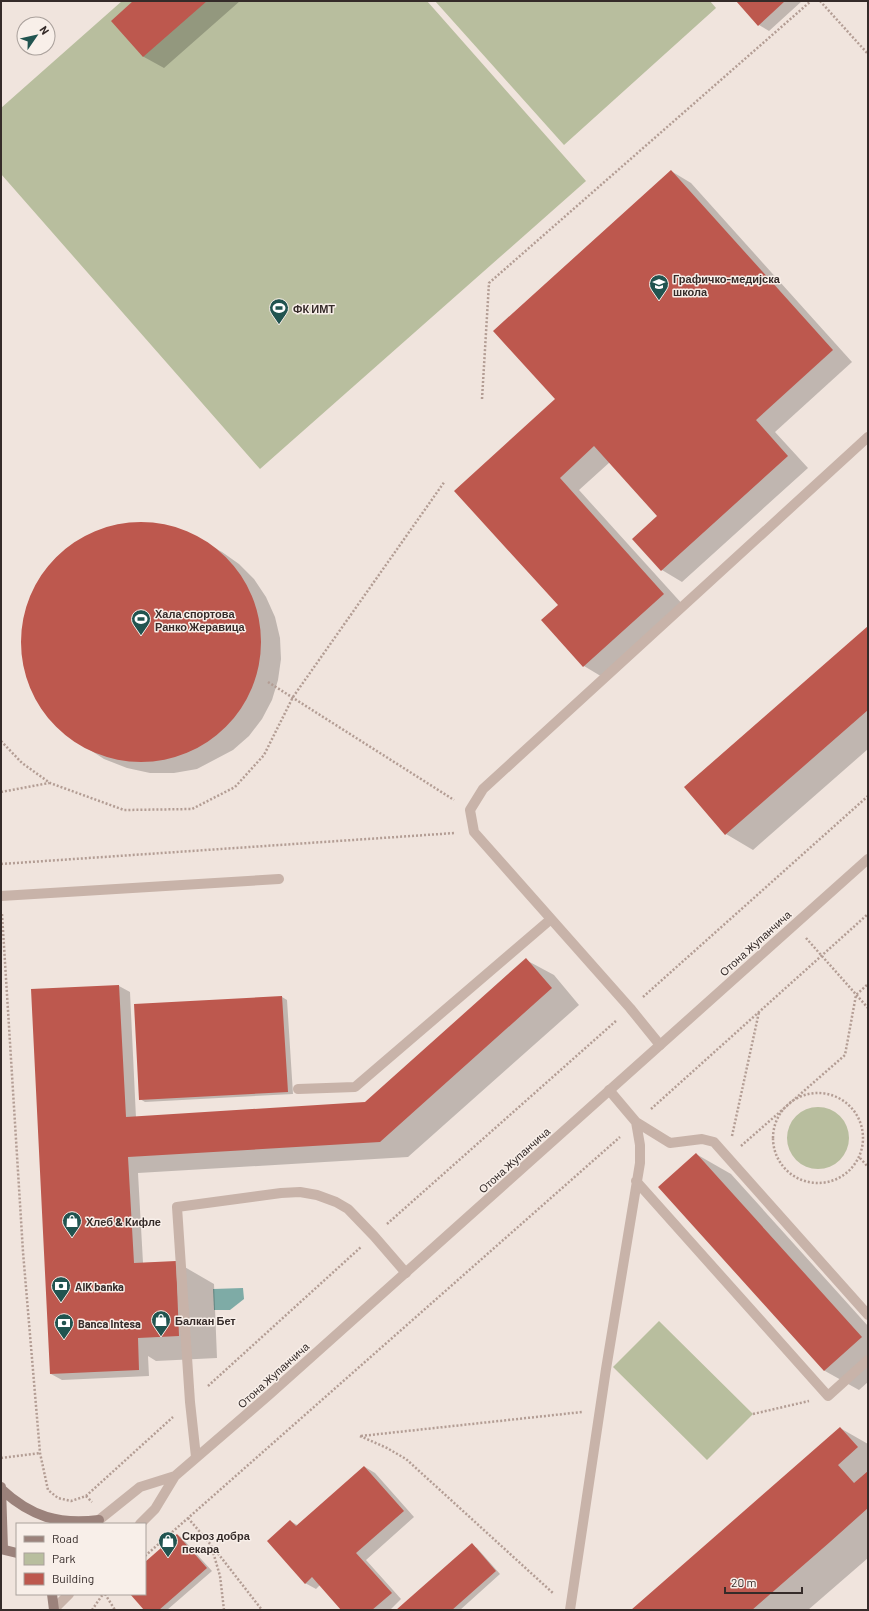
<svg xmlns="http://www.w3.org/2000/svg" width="869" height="1611" viewBox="0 0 869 1611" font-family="Barlow,sans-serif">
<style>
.green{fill:#b8be9e}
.water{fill:#7eaba6}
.shadow{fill:#0003}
.building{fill:#bd584e}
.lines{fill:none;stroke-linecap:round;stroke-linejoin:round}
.path{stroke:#b39d94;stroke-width:2.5;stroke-dasharray:2 2;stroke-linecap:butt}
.lane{stroke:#c8b3a9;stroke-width:10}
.street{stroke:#c8b3a9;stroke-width:10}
.secondary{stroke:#9b827b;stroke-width:10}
.labels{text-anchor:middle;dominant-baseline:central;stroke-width:3;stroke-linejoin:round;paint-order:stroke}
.poi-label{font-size:11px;font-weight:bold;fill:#352b29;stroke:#f8efe9;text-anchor:start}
.street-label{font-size:11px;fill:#352b29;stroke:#f8efe9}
</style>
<rect width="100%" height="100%" fill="#f0e4dd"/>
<path class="green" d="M122,1H427L586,181L260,469L1,174V108Z
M435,1H710L716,8L564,145Z
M787 1138a31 31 0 1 1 62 0a31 31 0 1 1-62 0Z
M659,1321L753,1414L707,1460L613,1367Z"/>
<path class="water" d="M243,1288L244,1299L230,1310H214L213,1289Z"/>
<path class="shadow" d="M135,1H240L164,68L144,57L112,21Z
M738,1H802L769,31L759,25Z
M671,171L691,183L852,362L775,432L808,468L682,582L662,570L659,516L610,462L579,490L684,606L604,678L584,666L559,606L557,399Z
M140,523L161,525L182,531L222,552L239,564L254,579L266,597L275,617L280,638L281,659L278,680L272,700L262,719L249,736L233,750L197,769L174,773H150L127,768L104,759L64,733L47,715L34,695L26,672L22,649L23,625L29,601L40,579L54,560L72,545L93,533L116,525Z
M868,627V749L753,850L726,834Z
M526,960L554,975L579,1005L408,1157L138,1173L143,1263L176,1262L214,1284L217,1358L156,1361L148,1356L149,1376L62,1380L51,1374L32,990L119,986L130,992L136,1118L365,1103Z
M282,997L287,1000L293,1094L145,1102L140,1099L135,1005Z
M696,1154L731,1174L868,1326V1382L859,1390L825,1371L660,1187Z
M840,1428L868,1444V1558L808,1610H632Z
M365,1467L375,1473L414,1517L366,1560L401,1599L390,1610H343L320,1585L316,1589L305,1583L290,1521L299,1526Z
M178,1535L182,1538L212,1571L167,1610H145L131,1594H145V1563Z
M472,1545L477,1548L500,1574L460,1610H397Z"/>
<path class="building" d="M133,1H207L143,57L111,21Z
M736,1H785L758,26Z
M671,170L833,350L756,420L788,456L661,571L632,539L657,516L594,446L560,478L664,594L583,667L541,620L558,605L454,491L555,399L493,331Z
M21 642a120 120 0 1 1 240 0a120 120 0 1 1-240 0Z
M868,626V710L725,835L684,787Z
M526,958L552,988L380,1142L128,1157L134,1263L176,1261L179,1336L138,1338L139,1370L50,1374L31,989L119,985L126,1117L365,1102Z
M282,996L288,1092L139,1100L134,1004Z
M696,1153L862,1337L824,1371L658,1187Z
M840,1427L858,1447L838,1465L854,1483L868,1471V1508L830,1542L752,1610H631Z
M364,1466L404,1511L356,1553L392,1593L372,1610H341L312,1577L305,1584L267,1541L290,1520L296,1526Z
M177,1534L207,1568L159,1610H144L130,1594H145V1562Z
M472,1543L496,1571L452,1610H396Z"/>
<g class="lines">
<path class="path" d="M820,1L868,54
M482,399L489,283L811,1
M268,682L454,800
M1,741L22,763L50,783L124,810L192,809L235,787L264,755L293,697L445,481
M1,792L49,783
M1,864L455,833
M2,914L23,1252L40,1453L48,1490L58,1498L71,1501L86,1496L173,1417
M806,938L868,1008
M643,997L868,796
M773 1138a45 45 0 1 1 90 0a45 45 0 1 1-90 0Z
M651,1109L868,914
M732,1136L759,1012
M741,1146L845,1055L856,995L868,984
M860,1158L868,1167
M387,1224L617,1020
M208,1386L361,1247
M753,1414L809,1401
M360,1436L387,1448L406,1459L554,1594
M361,1436L582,1412
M1,1458L40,1453
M86,1496L92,1502
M188,1518L211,1545L220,1576L224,1610
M213,1547L262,1610
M145,1556L620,1137
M105,1594L115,1610
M92,1610L103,1594"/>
<path class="lane" d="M1,896L279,879
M660,1045L630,1008L474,832L470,810L483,789L868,437
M298,1089L355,1087L551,919
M636,1122L670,1143L702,1139L714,1142L868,1315
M636,1181L828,1396L868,1360
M196,1457L190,1402L177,1207L281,1193L300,1192L317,1195L336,1202L348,1209L374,1236L406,1273
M570,1610L606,1369L640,1163V1145L636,1122L609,1090"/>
<path class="street" d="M94,1524L140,1487L175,1476
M140,1524L155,1509L175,1476L270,1394L868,859
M54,1609L69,1594"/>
<path class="secondary" d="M1,1487L3,1549
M1,1489C31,1517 59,1525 99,1520
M1,1549L17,1553
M52,1594L54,1610"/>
</g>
<defs>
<symbol id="school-pin" viewBox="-11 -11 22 30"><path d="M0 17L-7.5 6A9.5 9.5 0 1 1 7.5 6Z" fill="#215450" stroke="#f8efe9"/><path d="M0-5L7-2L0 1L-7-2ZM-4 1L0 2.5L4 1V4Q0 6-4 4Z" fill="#fff"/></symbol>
<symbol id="stadium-pin" viewBox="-11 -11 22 30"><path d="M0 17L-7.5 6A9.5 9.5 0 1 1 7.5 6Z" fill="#215450" stroke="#f8efe9"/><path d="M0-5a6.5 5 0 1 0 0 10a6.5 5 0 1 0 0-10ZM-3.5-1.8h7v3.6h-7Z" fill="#fff"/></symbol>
<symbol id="shop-pin" viewBox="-11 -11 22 30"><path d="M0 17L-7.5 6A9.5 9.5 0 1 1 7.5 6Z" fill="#215450" stroke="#f8efe9"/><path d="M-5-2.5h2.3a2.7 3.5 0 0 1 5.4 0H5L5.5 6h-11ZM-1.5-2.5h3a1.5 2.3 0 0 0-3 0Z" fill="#fff"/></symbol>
<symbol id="bank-pin" viewBox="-11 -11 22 30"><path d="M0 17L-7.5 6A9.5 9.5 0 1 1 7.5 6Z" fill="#215450" stroke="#f8efe9"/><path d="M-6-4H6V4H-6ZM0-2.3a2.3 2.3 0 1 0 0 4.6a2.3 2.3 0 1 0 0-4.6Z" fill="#fff"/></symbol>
</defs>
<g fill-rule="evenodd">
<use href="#school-pin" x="648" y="273" width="22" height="30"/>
<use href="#stadium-pin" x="268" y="297" width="22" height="30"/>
<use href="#stadium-pin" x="130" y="608" width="22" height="30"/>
<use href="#shop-pin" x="61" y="1210" width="22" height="30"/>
<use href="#bank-pin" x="50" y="1275" width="22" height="30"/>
<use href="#shop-pin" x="150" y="1309" width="22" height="30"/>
<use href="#bank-pin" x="53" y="1312" width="22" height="30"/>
<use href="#shop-pin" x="157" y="1530" width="22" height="30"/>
</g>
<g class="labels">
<g class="poi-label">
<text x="673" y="278">Графичко-медијска<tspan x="673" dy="13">школа</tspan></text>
<text x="293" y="308">ФК ИМТ</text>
<text x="155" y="613">Хала спортова<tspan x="155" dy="13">Ранко Жеравица</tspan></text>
<text x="86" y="1221">Хлеб &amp; Кифле</text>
<text x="75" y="1286">AIK banka</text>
<text x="175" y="1320">Балкан Бет</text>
<text x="78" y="1323">Banca Intesa</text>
<text x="182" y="1535">Скроз добра<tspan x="182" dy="13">пекара</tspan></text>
</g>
<g class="street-label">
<text transform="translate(755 943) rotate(-42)">Отона Жупанчича</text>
<text transform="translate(514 1160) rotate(-42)">Отона Жупанчича</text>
<text transform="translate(273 1375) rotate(-42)">Отона Жупанчича</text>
</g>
</g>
<rect width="869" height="1611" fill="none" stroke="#352b29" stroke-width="4"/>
<rect x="16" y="1523" width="130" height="72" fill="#f8efe9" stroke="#aaa19c"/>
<rect x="24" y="1536" width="20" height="6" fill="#9b827b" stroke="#aaa19c"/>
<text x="52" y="1543" font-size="12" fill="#352b29">Road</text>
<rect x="24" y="1553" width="20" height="12" fill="#b8be9e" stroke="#aaa19c"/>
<text x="52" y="1563" font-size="12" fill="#352b29">Park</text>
<rect x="24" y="1573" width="20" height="12" fill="#bd584e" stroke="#aaa19c"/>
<text x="52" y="1583" font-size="12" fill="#352b29">Building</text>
<g transform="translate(36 36) rotate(56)"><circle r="19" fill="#f8efe9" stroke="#aaa19c"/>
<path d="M0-3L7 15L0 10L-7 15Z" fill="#215450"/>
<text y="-6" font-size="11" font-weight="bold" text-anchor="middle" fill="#352b29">N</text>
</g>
<path d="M725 1587v6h77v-6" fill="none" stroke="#352b29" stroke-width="2"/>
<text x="731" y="1587" font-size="12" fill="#352b29" stroke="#f8efe9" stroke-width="3" paint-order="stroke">20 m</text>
</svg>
